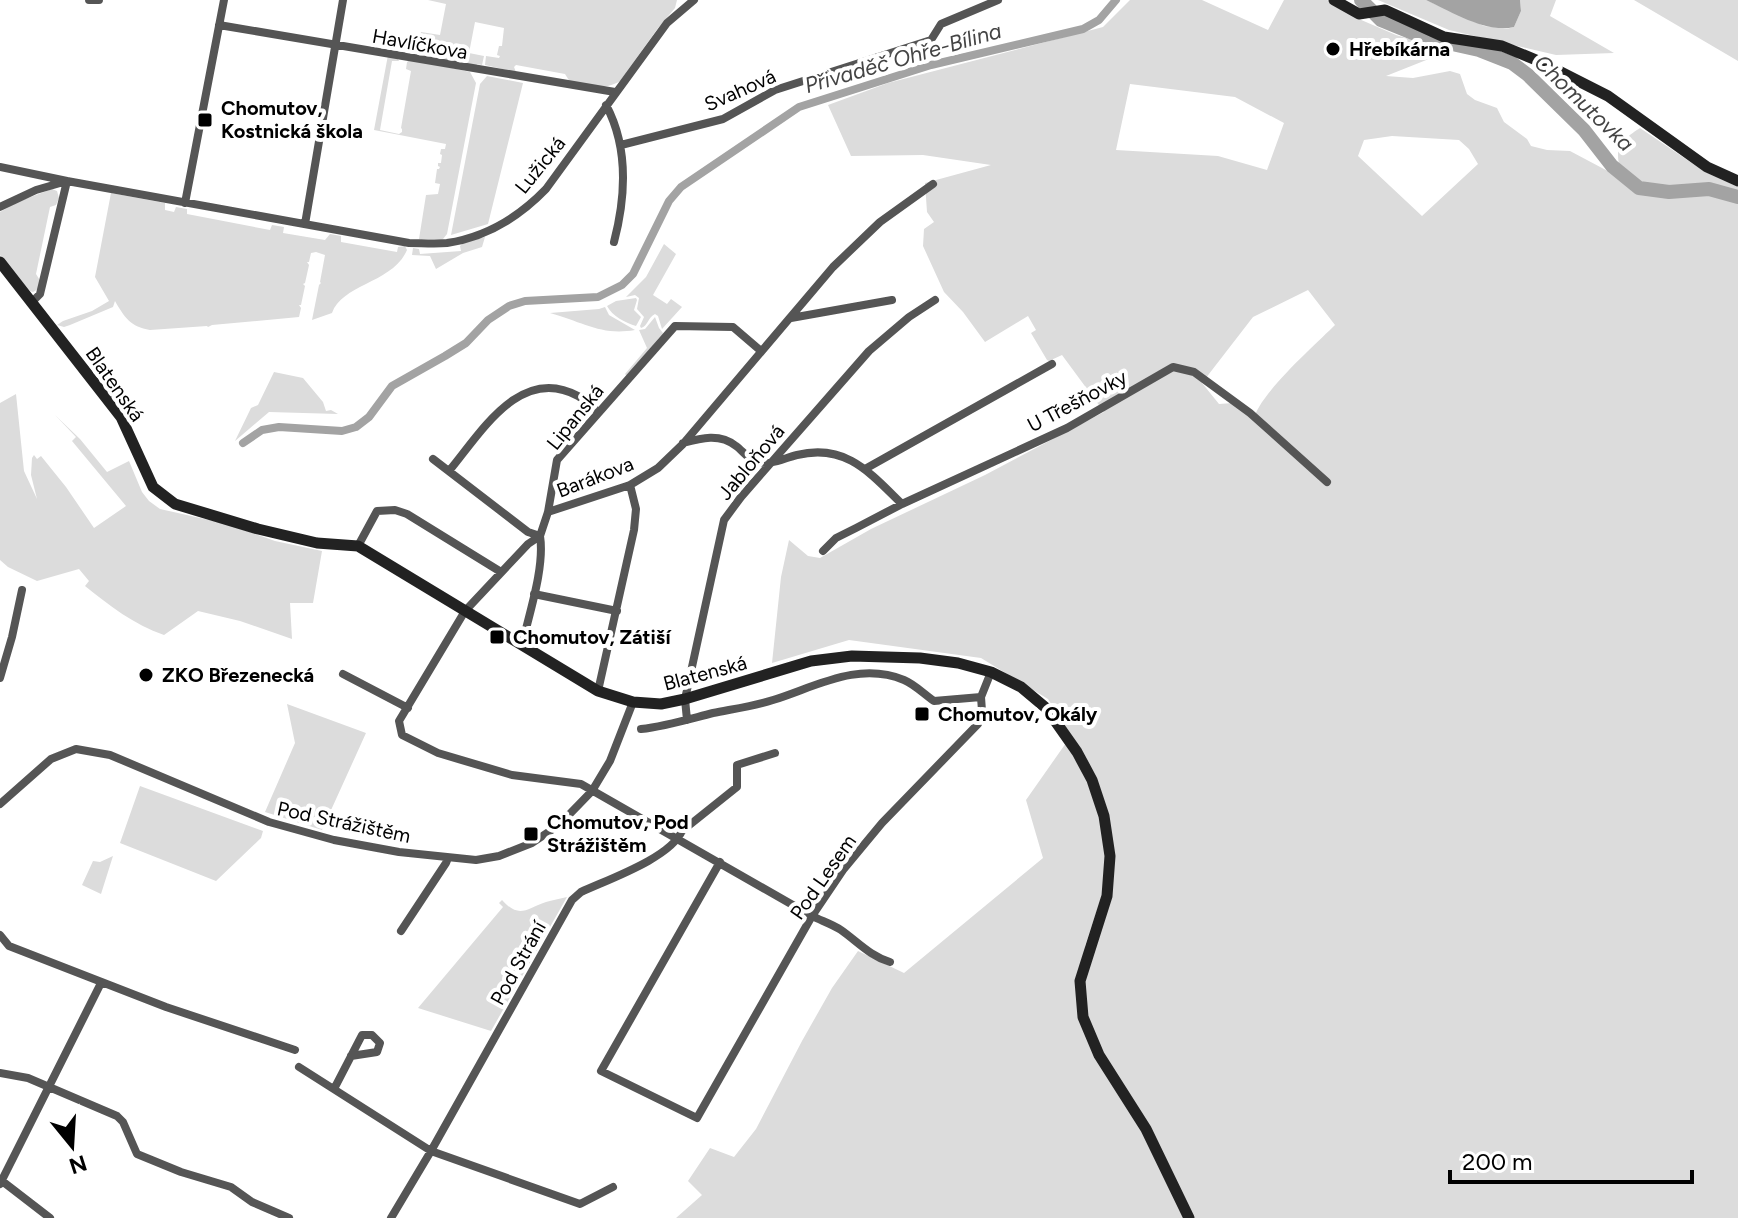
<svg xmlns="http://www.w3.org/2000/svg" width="1738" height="1218" viewBox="0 0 1738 1218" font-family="Figtree,sans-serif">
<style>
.green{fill:#dcdcdc;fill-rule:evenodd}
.water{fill:#a3a3a3}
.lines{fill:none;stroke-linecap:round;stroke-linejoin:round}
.canal{stroke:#a3a3a3;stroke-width:8}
.river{stroke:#a3a3a3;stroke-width:14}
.street{stroke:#555;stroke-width:8}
.secondary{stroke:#222;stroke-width:11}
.poi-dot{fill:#000;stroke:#fff;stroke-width:3}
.labels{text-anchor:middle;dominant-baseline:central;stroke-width:8;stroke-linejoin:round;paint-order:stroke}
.street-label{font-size:20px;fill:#000;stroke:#fff}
.poi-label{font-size:20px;font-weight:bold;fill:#000;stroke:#fff;text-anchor:start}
.water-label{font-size:22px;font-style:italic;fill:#444;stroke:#fff}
</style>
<rect width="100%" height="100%" fill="#fff"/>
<path class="green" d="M428,0H677L675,8L658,28L620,81C605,91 587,85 570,82L565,74L516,65L514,67L516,72L485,65L486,56L499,58L500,56L497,55L499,46H502L504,28L475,22L469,53L484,56L482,65L477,64L476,66L416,56L421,32L440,35L446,4Z
M1130,0H1202L1268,30L1284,0H1327L1359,19L1396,35L1449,51L1386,76L1413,78L1450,71L1460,74L1467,94L1475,100L1497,108L1504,122L1527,139L1531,146L1547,150L1570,151L1619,177C1621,167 1618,164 1618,155C1618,142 1631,134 1640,128L1705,172L1738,187V1218H1194L1103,1053L1087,1016L1085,982L1115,855L1068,731L1048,699L981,658L849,640L772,663L781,577L789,540L808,556L820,558L871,529L985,475L1104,412L1062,355L1049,361L1047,360L1031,333L1036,330L1028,316L985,342L963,312L944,292L923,246L924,229L934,222L927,212L925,183L991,165L923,155L851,156L828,105L888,83L1103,27ZM1130,84L1235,97L1284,123L1267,170L1218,156L1116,150ZM1392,136L1459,140L1469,149L1478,164L1422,216L1358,156L1364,140ZM1308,290L1335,325C1317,343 1256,397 1254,420L1233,403L1219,404L1202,383L1253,317Z
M1378,0H1426L1484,26L1506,29L1514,27L1521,11L1520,0H1556L1550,16L1614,53L1556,55L1449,30Z
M1634,0H1738V61Z
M388,55L397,57L399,61H392L380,130L399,134L402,132V129L401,128L411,71L406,69L407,62L411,59L470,72L476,83L447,234L443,239H419L426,195L438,194L440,184L435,183L437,169H439L440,167L438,166V163H441L442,155L440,154L441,149H445L446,144L374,130Z
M487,76L523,83L488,224L451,235L480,84Z
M52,189L57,191L59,198L56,205L50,207L36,274L41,282L38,289L33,292L30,291L0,255V212L20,201Z
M111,193L165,203V210L174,212L176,207L187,209V214L270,230L272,225L284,227L283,233L325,240L330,234L341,236V242L397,252L398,247L405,246L407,250C393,283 342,284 332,313L312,320L319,285L321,283L320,282L325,255L316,252L311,253L309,262H307L309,265L305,283L303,284L305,286L301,305H299L301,308L299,317L212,325L208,327L207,326L150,330C131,327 124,317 115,301L113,307L70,325L64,327L57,325L63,321L92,311L109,301L95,277Z
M485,237L482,247L463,253L436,269L430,256L412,255L413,248L419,249L420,254L461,251L460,246L463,243Z
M664,244L676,254L653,295L667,304L671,299L682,307L662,329L658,316L655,314C648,317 648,326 641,328L640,326L644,317L637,309L639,298L635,295L626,297L646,277Z
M636,298L637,300L634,310L641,317L636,326C626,323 612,316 607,306L616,301Z
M605,307L609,315L635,330C601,336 583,322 550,313L599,309Z
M655,317L659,328L663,333L627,376L625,374L647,348L639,330L645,329Z
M274,372L303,378L323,402L326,411L331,410L338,414L269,412L235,441L251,408L258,405Z
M16,394L24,471L37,499L31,475L32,458L34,455L37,459L41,456L66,487L94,528L126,506L72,441L76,437L55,415L80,439L107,472L129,461L142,492L149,501L160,509L227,524L275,541L322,551L313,603H290L292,639L240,621L198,611L164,635C134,625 109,605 85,586L89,581L79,569L37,581L8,567L0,560V403Z
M287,704L366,733L322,830L265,812L295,743Z
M1066,743L1088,782L1100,817L1106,856L1102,895L1085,946L1079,1018L1143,1131L1184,1218H676L702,1195L688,1181L710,1148L734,1157L756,1129L802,1041L832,988L858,951L904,973L1043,858L1026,800Z
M140,786L263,831L261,838L216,881L120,843Z
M113,856L101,894L82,885L93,861L100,862Z
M567,897L491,1031L418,1008L503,907L499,903L502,900C519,919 526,909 546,902C552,900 560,899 567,897Z"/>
<path class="water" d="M1426,0H1520L1521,11L1514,27C1487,34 1450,11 1426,0Z"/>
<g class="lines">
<path class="canal" d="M243,443L262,430L279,427L342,431L356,427L369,417L392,386L445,356L466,343L488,320L509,306L525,301L598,297L622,285L633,274L669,201L681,187L799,107L931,65L1083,29L1099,20L1116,0"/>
<path class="river" d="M1361,0L1381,20L1425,38L1479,50L1512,63L1528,75L1584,130L1612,166L1639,188L1669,192L1709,189L1738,197"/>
<path class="street" d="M89,0H99
M219,25L615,92
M606,105C629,148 626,196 614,242
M621,145L723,119L775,90L931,40L941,24L998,0
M0,167L67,181L40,294L32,302
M185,203L224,0
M0,207L36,190L67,181L409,243C421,243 435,244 447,243C486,237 519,217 546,189L667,23L694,0
M305,224L343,0
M791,318L892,300
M761,351L733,327L675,326L557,460L548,512L540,536L528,544L465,611L399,721L402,735L438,753L512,775L581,784L812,916C822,921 832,924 841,930C858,942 870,956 890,962
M683,443C701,438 720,433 736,446C742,450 748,459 755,461C769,467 784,458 797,455C846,443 870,473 902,504
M433,459L528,532L540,536
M865,469L1052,364
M449,471C480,434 520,364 578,396C585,400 592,407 598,412
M548,512L630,485L658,468L683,444L833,267L880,222L933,184
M358,546L377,511L395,510L407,514L501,572
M823,551L836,538L856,528L902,504L1067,428L1173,367L1194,372L1250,413L1327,482
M534,594L617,611
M522,645C529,614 545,567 540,536
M343,674L408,708
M0,678L12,637L22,590
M598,691L634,530L636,509L630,485
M687,720L685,699L724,520L741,497L869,351L909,317L935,300
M641,729C666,726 689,719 713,713C733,709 754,706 773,700C815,687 858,661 904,680C914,684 924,694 934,701L981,697
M0,804L51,759L76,749L110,755L269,822L334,840L399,852L476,860L499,856L532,843L559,825L592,791L610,761L633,702
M720,862L601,1071L697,1118L812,916L843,870L882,823L978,724L982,711L981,697L991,672
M401,931L446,863L448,858
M0,935L9,946L166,1007L295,1050
M299,1067L431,1151L580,1204L613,1187
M0,1073L28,1078L117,1116L123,1122L137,1154L181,1172L231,1187L252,1202L289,1218
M334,1089L362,1035H372L380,1043L377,1052L351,1056
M2,1181L50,1218
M0,1184L101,983
M391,1218L431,1151L572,900L581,892C609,879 670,858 682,831L737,787V765L775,753"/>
<path class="secondary" d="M1334,0L1359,14L1385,10L1444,37L1502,46L1541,62L1608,96L1707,167L1738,181
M0,262L121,417L153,487L175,504L258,529L317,543L358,546L598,691L633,702L661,704L685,699L811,661L852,656L920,658L958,663L991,672L1021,687L1046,708L1077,752L1092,780L1104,816L1110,856L1107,896L1080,981L1083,1017L1099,1055L1146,1129L1189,1218"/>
</g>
<g class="poi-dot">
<circle cx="1333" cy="49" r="8"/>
<rect x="197" y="112" width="16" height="16" rx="4"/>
<rect x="489" y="629" width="16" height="16" rx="4"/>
<circle cx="146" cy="675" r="8"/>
<rect x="914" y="706" width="16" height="16" rx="4"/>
<rect x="523" y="826" width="16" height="16" rx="4"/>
</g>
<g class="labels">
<g class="street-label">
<text transform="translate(420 44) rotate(10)">Havlíčkova</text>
<text transform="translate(740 90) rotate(-24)">Svahová</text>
<text transform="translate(540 165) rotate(-51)">Lužická</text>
<text transform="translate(115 384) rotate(55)">Blatenská</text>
<text transform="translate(1077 401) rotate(-28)">U Třešňovky</text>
<text transform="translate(575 417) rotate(-51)">Lipanská</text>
<text transform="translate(751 462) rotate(-50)">Jabloňová</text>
<text transform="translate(595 477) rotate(-21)">Barákova</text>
<text transform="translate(705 673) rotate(-15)">Blatenská</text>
<text transform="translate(344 822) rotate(12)">Pod Strážištěm</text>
<text transform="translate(823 877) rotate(-55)">Pod Lesem</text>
<text transform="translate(518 963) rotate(-61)">Pod Strání</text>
</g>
<g class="poi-label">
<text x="1349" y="49">Hřebíkárna</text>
<text x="221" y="108">Chomutov,<tspan x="221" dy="23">Kostnická škola</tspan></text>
<text x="513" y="637">Chomutov, Zátiší</text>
<text x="162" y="675">ZKO Březenecká</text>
<text x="938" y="714">Chomutov, Okály</text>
<text x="547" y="822">Chomutov, Pod<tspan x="547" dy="23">Strážištěm</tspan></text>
</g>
<g class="water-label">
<text transform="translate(903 58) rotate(-16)">Přivaděč Ohře-Bílina</text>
<text transform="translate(1584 103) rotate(44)">Chomutovka</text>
</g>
</g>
<g transform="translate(72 1146) rotate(162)" stroke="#ffffff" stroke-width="6" paint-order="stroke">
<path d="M0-6L14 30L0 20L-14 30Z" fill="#000000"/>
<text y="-12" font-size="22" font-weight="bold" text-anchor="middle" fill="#000000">N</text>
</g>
<path d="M1450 1170v12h242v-12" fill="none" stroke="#000000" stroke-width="4"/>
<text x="1462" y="1170" font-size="24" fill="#000000" stroke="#ffffff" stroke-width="6" paint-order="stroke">200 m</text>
</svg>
